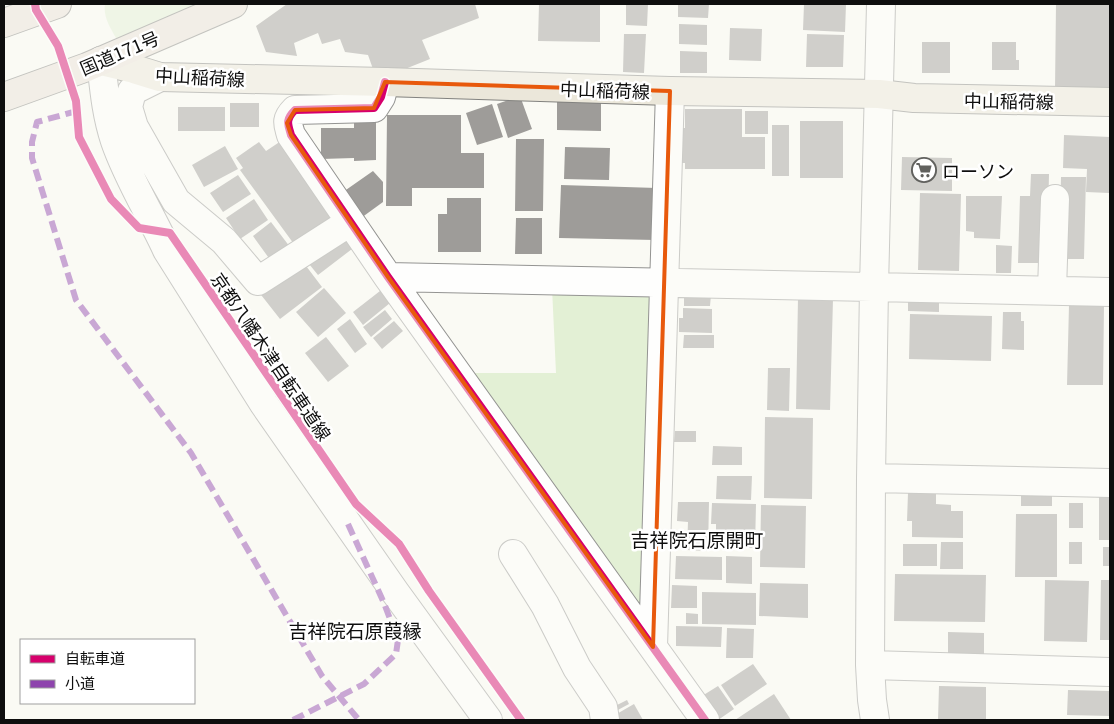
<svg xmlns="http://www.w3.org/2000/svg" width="1114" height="724" viewBox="0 0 1114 724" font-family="Georgia,'Noto Sans JP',serif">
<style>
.green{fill:#e3f0d5}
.building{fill:#9e9c99}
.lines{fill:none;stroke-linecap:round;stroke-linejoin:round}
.minor-casing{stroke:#949492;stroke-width:30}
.major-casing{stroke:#82827f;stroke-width:30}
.highway-casing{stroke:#82827f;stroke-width:30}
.minor{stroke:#fefefd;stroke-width:28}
.major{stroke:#ebe7da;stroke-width:28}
.highway{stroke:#e8e0d7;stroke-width:28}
.quiet{stroke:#8e44ad;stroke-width:6;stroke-dasharray:12 6;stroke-linecap:butt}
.cycleway-casing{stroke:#fff;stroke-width:11}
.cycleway{stroke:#d6006c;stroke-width:8}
.marked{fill:none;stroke:#e8590c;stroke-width:4;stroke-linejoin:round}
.labels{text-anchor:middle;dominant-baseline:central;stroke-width:5;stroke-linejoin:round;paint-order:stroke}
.street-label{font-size:18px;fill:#0e0e0e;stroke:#fff}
.poi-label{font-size:18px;fill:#0e0e0e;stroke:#fff;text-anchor:start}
.neighbourhood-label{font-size:19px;fill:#0e0e0e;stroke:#fff}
</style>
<rect width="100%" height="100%" fill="#fafaf4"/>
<path class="green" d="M105,4H194L171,17L129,38H116C110,27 103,17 105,4Z
M552,288L654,289L642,617L470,373H556Z"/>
<path class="building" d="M287,4H475L479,18L422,40L430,59L405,69H373L368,55L345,52L340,39L322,44L318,33L294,43L297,56L266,52L256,26Z
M539,4H600V42L538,41Z
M626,4H648L647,26L626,25Z
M678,4H709L708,18L678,17Z
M804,4H846L845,32L803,30Z
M1056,4H1110V89H1055Z
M679,24L707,25V45L679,44Z
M730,28L762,29L761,61L729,60Z
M624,34H646L644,73L623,72Z
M807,34L844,35L843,67H806Z
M922,42H950V73H922Z
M992,42H1016V60H1019V70H992Z
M680,51L707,52V73H680Z
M520,96L532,129L508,138L497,104Z
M557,101L601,102V131L557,130Z
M230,103H259V127H230Z
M492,104L503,137L477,145L466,113Z
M178,107H225V131H178Z
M685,109H742V137H765V169H685V163H675V128H685Z
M745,111H768V134H745Z
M387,115H461V153H484V188H412V206H386Z
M354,119H376V160L354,161V158L321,159V128H354Z
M800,121H843V178H800Z
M772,125H789V176H772Z
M1064,135L1110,137V169H1109V193L1086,192L1087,169L1063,168Z
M516,139H544L543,211H515Z
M281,141L340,221L299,251L240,170L243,168L236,158L259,142L266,151Z
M225,146L238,169L204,187L192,165Z
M565,147L610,148L609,180L564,179Z
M902,157L952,158V191L901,190Z
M373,171L383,182V202L361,218L343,192Z
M1031,174H1049L1047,263H1018L1020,196H1030Z
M238,175L251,194L223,212L210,193Z
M1061,177H1086L1084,259H1059Z
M561,185L657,188L655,240L559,238Z
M920,193L961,194L959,271L918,270Z
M966,196H1002L1000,239L974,238V232L966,231Z
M447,198H481V252H438V214H447Z
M254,199L268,220L240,239L226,218Z
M516,218H542V254H515Z
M271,222L290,247L271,261L253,236Z
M340,232L352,249L318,275L305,259Z
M996,245L1012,246L1011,273H996Z
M300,258L322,287L280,319L258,291Z
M324,288L346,313L318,337L296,312Z
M380,291L390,303L363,325L353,312Z
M684,294L711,295L710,306H684Z
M798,298L833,299L830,410L796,409Z
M908,300L939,301V312L908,311Z
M1069,305H1104L1103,385H1067Z
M683,308L712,309V333L679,332V318H683Z
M385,310L392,319L371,337L363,327Z
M1003,312H1021V321H1024V350L1002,349Z
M910,314L992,316L991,361L909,359Z
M350,319L367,344L355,353L337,329Z
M394,321L403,331L382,349L373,338Z
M684,335H714V348H683Z
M326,337L349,366L328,382L305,353Z
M768,368H790L789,411L767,410Z
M765,417L813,418L812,499L764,498Z
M675,431H696V442H674Z
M713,446L742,447V465H712Z
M717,476H752L751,500L716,499Z
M1021,491H1052V506H1021Z
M908,493L936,494V504L951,505V511H963V538L912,537V521H907Z
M1099,496H1110V540H1099Z
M678,502H709L708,551L687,550L688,522L677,521Z
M712,503L756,504L755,548H716V524H711Z
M1069,503H1083V528H1069Z
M761,505L806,506L805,568L760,567Z
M1016,514H1057V577H1015Z
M941,542H963V569H940Z
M1069,542H1082V564H1069Z
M903,544H937V566H903Z
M1103,547H1110V566H1103Z
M676,556L722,557V580L675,579Z
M726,556L752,557V584L726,583Z
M895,574L986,575L985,622L894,621Z
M1045,580L1089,581L1087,642L1044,641Z
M1101,580H1110V640H1100Z
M760,583L808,584V618L759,616Z
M672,585L697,586V608H671Z
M702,592L756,593V625L702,624Z
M686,613L698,614V624H686Z
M676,626L722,627L721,647L676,646Z
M727,628L754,629L753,658H726Z
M948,632L984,633V660L948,659Z
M753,664L767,684L735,706L721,685Z
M718,686L734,709L718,720L702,696Z
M939,686L986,687V720H938Z
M1068,690L1110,691V716L1067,715Z
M774,694L791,720H735Z
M627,700L629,704L616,711L613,707Z
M634,704L643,720H618L615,715Z"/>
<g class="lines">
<defs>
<path id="minor" d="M101,61C104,88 106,114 115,141C128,179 150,213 167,250L264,404L395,592L488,720
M160,77L132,91L128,107L134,127L176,201L224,241L258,281L350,222
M385,82L381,97L374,108L295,110C285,120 288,124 291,135L388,277L705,720
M388,277L1110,292
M1052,290L1055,199
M871,478L1110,483
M513,554L545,605L577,668L603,707L605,720
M653,647L670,91
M870,665L1110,672
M875,720L872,700L870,665L871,478L874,287L881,4"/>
<path id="major" d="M101,61L134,69L160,77L385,82L670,91L879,94L914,98L1110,102"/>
<path id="highway" d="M4,23L57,4
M4,97L87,67L233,4"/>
</defs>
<use href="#minor" class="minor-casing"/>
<use href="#major" class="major-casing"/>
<use href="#highway" class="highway-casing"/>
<use href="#minor" class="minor"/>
<use href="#major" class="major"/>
<use href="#highway" class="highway"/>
<path class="quiet" d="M77,111L37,122L32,142V158L76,300L191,453L322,676L359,720
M293,720L364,684L396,654L398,640L384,603L348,524"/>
<defs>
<path id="cycleway" d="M35,4L36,10L58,46L76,101L79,137L111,199L139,228L170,233L356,504L399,544L429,591L521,720
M385,82L381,97L374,108L295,110C285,120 288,124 291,135L388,277L705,720"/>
</defs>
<use href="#cycleway" class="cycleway-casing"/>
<use href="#cycleway" class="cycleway"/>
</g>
<path d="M0 0H1114V724H0ZM385,82L670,91L653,647L388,277L291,135L287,123L295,110L374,108Z" fill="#fafaf4" fill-opacity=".55" fill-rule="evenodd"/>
<path class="marked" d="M385,82L670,91L653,647L388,277L291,135L287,123L295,110L374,108Z"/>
<defs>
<symbol id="supermarket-ring" viewBox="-11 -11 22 22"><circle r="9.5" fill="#fff" stroke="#61615e" stroke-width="1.5"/><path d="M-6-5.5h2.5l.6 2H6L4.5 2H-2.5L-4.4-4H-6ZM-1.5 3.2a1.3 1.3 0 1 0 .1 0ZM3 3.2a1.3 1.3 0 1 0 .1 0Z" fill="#61615e"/></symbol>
</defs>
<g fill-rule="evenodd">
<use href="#supermarket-ring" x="910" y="156" width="28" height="28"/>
</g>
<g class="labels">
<g class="street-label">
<text transform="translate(119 52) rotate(-23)">国道171号</text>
<text transform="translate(200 76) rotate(3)">中山稲荷線</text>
<text transform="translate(605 89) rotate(2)">中山稲荷線</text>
<text transform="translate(1009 100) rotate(1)">中山稲荷線</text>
<text transform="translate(272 356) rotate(56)">京都八幡木津自転車道線</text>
</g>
<g class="poi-label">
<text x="942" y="170">ローソン</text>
</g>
<g class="neighbourhood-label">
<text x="697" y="538">吉祥院石原開町</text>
<text x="355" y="629">吉祥院石原葭縁</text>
</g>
</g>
<rect width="1114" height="724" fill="none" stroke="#0e0e0e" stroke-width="10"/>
<rect x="20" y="639" width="175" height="65" fill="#ffffff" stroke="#9f9f9f"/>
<rect x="30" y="655" width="25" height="8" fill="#d6006c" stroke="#9f9f9f"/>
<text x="65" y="664" font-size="15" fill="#0e0e0e">自転車道</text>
<rect x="30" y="680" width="25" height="8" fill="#8e44ad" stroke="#9f9f9f"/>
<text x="65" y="689" font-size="15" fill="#0e0e0e">小道</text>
</svg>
